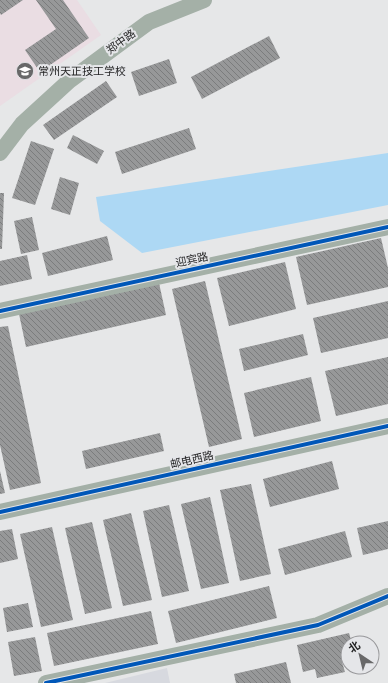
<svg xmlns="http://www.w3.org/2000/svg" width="388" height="683" viewBox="0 0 388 683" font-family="Figtree,'Noto Sans SC',sans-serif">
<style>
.built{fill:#d7d9df}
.education{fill:#eadde3}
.water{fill:#add8f4}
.building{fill:url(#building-back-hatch)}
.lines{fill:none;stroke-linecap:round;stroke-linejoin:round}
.minor{stroke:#a4b0a7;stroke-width:16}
.cycleway-casing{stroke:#e5e6e9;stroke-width:6}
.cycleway{stroke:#0057b8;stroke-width:4}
.labels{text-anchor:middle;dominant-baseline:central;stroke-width:4;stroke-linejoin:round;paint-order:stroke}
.street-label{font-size:11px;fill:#242425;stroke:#e5e6e9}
.poi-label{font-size:11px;fill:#242425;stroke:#e5e6e9;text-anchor:start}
</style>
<defs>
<pattern id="building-back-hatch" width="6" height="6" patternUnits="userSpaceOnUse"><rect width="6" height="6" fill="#979899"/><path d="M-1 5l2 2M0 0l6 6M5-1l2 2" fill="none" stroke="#7b7c7d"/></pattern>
</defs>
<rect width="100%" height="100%" fill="#e6e7e8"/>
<path class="built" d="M167,668L170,683H105Z"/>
<path class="education" d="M0,0H77L101,35L0,106Z"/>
<path class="water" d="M388,153V205L142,253L100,221L96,197Z"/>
<path class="building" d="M0,0H23L1,15L0,13Z
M36,0H63L89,38L40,72L25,50L56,29Z
M269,36L280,58L202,99L191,77Z
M169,59L177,83L139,96L131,72Z
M106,81L117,97L54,140L43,125Z
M189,128L196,149L122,174L115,152Z
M73,135L104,151L97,164L67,148Z
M31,141L54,149L35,205L12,198Z
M60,177L79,183L70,215L51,209Z
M0,193H4L2,249H0Z
M32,217L39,250L21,254L14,221Z
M107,236L113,260L48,276L42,253Z
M381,238L388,268V287L307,305L296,257Z
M27,255L32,279L0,286V261Z
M285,262L296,309L229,326L217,278Z
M205,281L242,439L209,447L172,289Z
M159,283L166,315L26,347L19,314Z
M388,301V338L321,353L313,318Z
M8,326L41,483L10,490L0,445V327Z
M303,334L308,355L244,371L239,349Z
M388,357V404L336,416L325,371Z
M311,377L321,421L254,437L244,393Z
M160,433L164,451L86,469L82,451Z
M332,461L339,489L270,507L263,479Z
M0,471L5,493L0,494Z
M251,484L271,574L240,581L220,490Z
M210,497L229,583L201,589L181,504Z
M169,505L189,591L162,597L143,511Z
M131,513L152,600L123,606L103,520Z
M388,521V549L363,555L357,528Z
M92,522L112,608L85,614L65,528Z
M52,527L73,620L41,627L20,534Z
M12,529L18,559L0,563V531Z
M345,531L352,557L285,575L278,549Z
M269,586L277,618L176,643L168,611Z
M28,603L33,627L7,632L3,608Z
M151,611L158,644L54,666L47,633Z
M349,633L352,643H348V661L342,662L345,672L317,678L315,669L303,672L297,645Z
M35,637L42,671L14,676L8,642Z
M286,662L291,683H236L234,674Z"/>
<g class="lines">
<path class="minor" d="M0,153L22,124L69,81L149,22L204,0
M0,311L388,227
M0,512L388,426
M46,683L318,625L388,596"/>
<defs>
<path id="cycleway" d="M0,311L388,227
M0,512L388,426
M46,683L318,625L388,596"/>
</defs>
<use href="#cycleway" class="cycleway-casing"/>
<use href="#cycleway" class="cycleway"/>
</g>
<defs>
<symbol id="school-disc" viewBox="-11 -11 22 22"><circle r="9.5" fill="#686869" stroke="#e5e6e9"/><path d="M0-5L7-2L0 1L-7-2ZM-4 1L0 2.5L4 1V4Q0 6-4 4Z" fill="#fff"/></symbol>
</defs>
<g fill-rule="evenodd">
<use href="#school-disc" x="15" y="61" width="20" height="20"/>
</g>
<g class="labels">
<g class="street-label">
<text transform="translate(121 42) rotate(-36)">郑中路</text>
<text transform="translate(192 260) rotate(-12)">迎宾路</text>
<text transform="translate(192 460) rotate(-13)">邮电西路</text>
</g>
<g class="poi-label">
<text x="38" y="71">常州天正技工学校</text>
</g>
</g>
<g transform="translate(360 655) rotate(325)"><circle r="19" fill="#e5e6e9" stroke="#98989b"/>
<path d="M0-3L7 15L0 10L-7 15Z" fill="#686869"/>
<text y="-6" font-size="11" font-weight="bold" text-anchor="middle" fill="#242425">北</text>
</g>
</svg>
